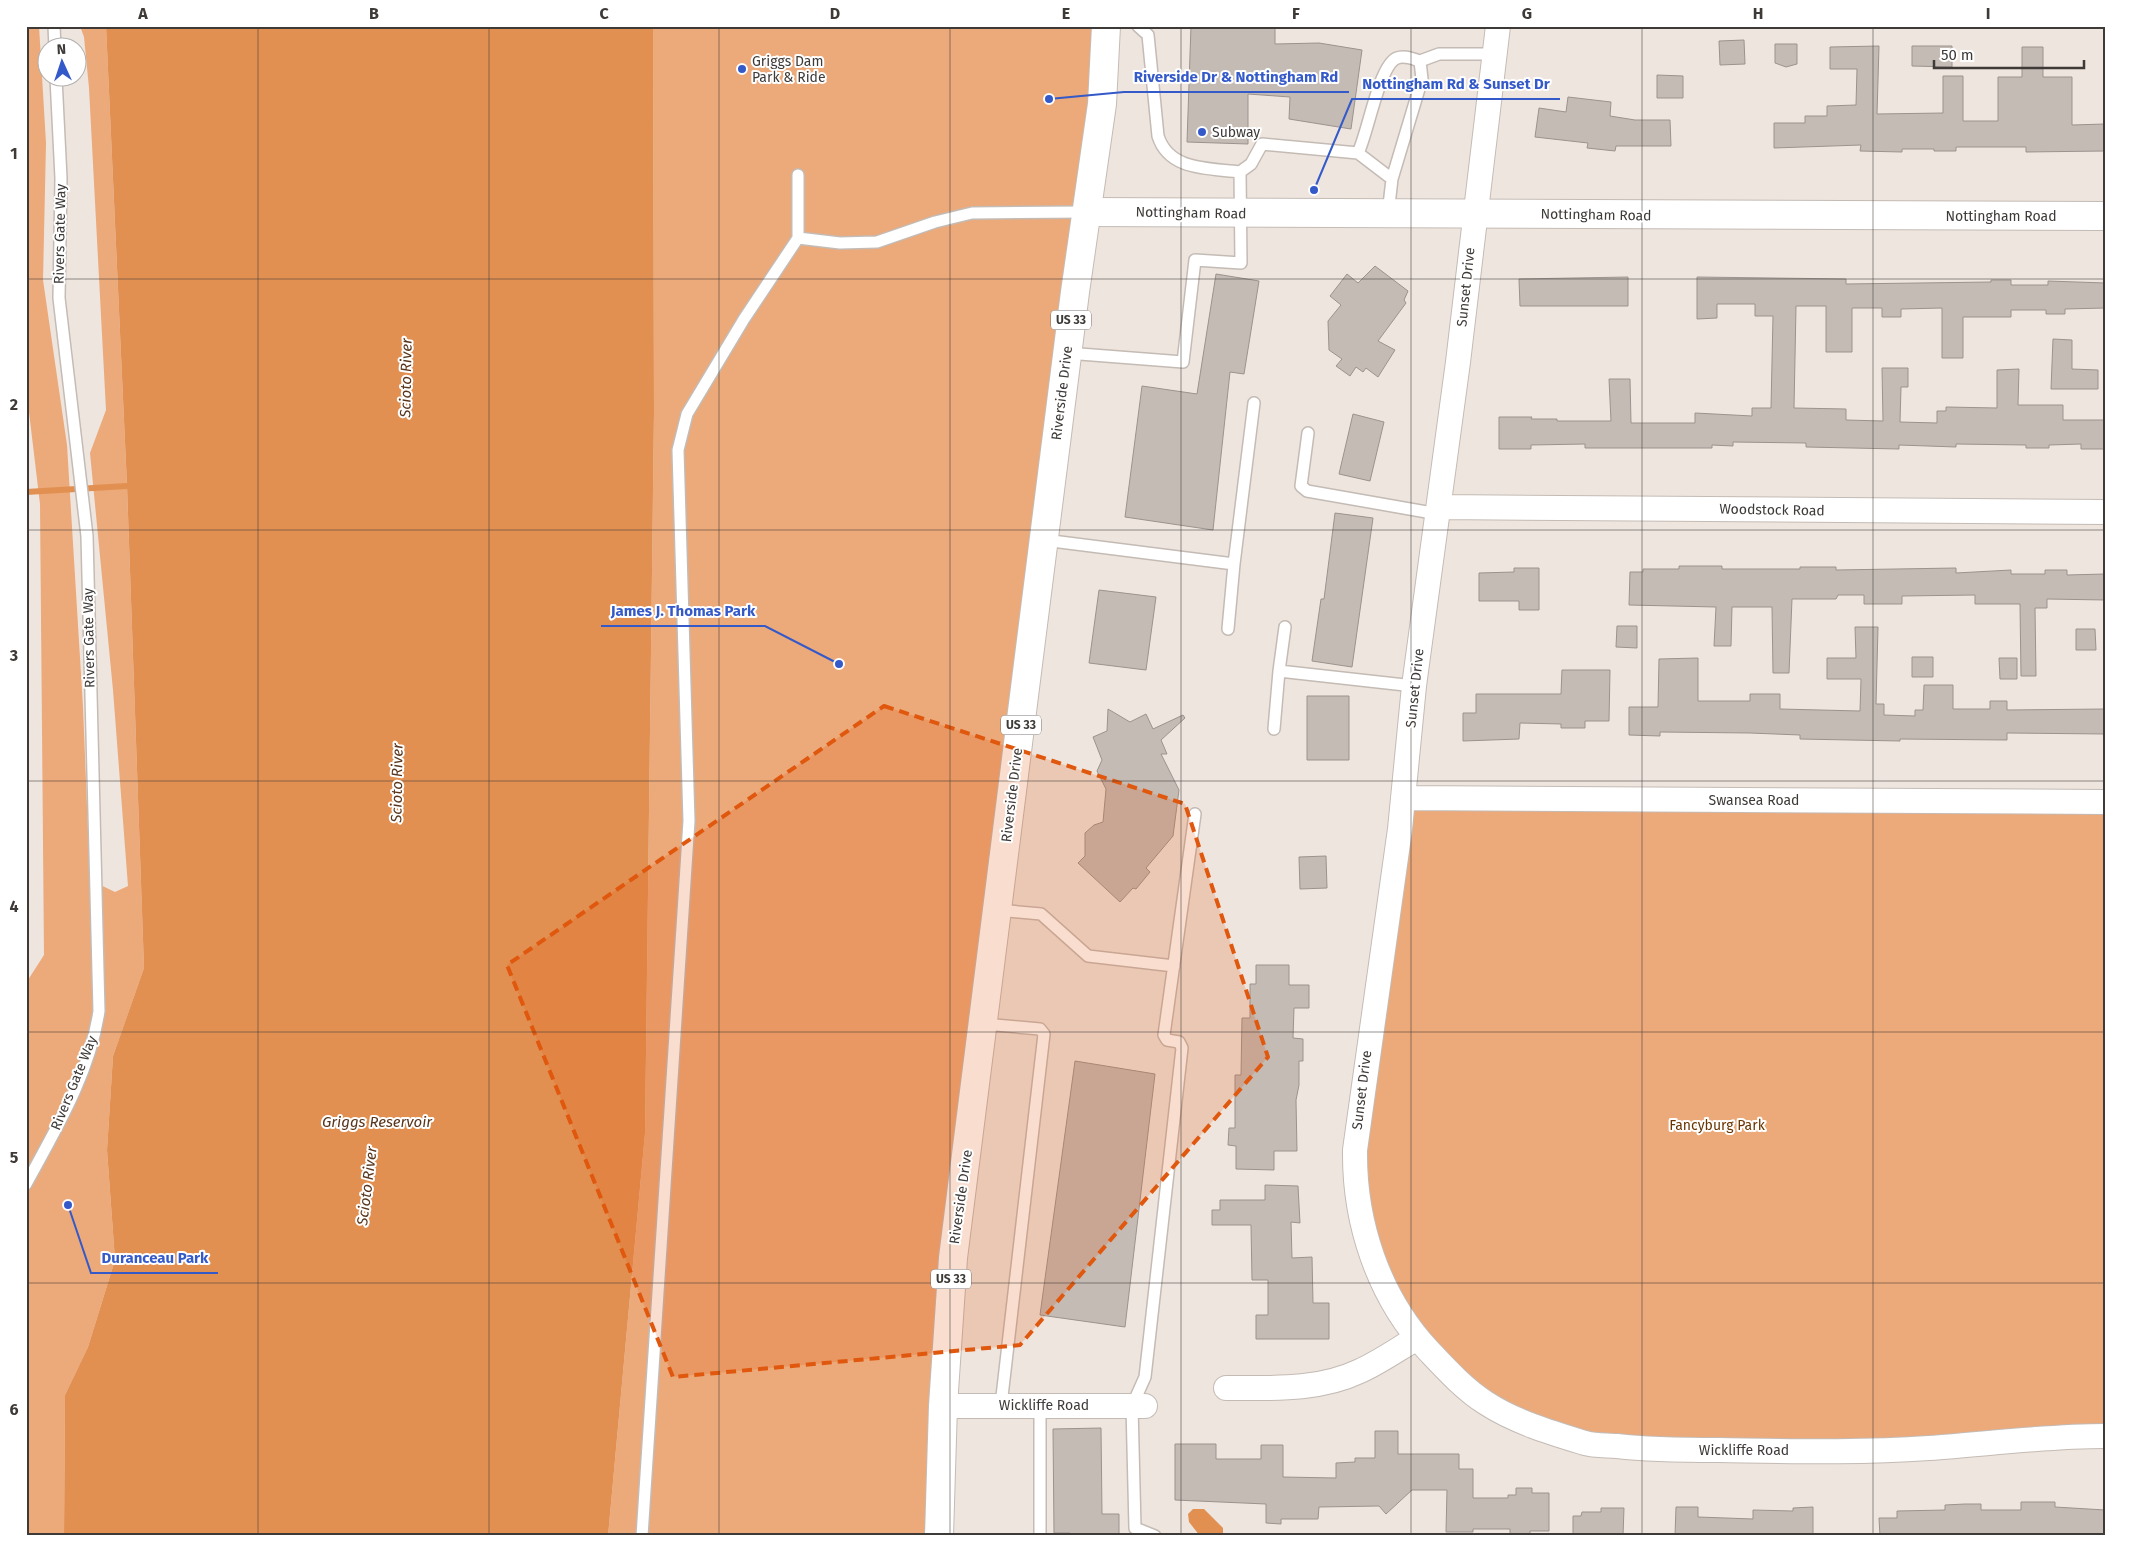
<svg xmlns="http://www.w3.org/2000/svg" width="2131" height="1562" viewBox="0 0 2131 1562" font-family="'Fira Sans',sans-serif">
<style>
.green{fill:#eca979}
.water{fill:#e29052}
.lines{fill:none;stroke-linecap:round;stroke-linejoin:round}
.stream{stroke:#e29052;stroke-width:6}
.building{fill:#c4bbb5;stroke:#9c938e}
.service-casing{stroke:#c4bbb5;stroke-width:14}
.minor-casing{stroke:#c4bbb5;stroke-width:26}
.tertiary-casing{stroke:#c4bbb5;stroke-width:30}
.primary-casing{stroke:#c4bbb5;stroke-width:30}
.service{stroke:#fff;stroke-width:11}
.minor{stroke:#fff;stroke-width:24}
.tertiary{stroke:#fff;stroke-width:28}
.primary{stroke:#fff;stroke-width:28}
.marked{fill:#e0570e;fill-opacity:0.2;stroke:#e0570e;stroke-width:4;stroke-dasharray:10 6;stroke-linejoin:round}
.grid{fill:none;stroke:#3e3a38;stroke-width:1;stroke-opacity:0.55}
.poi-dot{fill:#3459c9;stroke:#fff;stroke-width:2}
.labels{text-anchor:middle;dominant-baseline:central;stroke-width:4;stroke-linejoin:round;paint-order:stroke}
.shield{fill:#fff;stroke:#787574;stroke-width:1}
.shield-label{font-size:12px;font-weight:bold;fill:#3e3a38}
.poi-label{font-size:14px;fill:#3e3a38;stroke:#fff;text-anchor:start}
.street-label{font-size:14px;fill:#3e3a38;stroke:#fff}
.park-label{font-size:14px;fill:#693401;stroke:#fff}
.water-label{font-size:15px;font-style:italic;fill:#58351c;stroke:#fff}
.leader{fill:none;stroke:#3459c9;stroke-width:2}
.callout-dot{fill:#3459c9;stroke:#fff;stroke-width:2}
.callout-label{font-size:15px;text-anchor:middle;font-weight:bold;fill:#3459c9;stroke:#fff;stroke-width:4;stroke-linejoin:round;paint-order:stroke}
.neatline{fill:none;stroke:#3e3a38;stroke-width:2}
.grid-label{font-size:16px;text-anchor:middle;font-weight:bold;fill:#3e3a38}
</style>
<rect width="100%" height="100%" fill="#eee5de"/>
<path class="green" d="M26,26H39L46,143L43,280L67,445L83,707L90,880L115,892L128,886L113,690L90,453L106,410L89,88L84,37L80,26H106L127,486L144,968L113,1056L107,1150L115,1260L88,1347L65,1395L64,1536H26V983L44,955L40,504L26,387Z
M653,26H1106L1013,787L939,1536H608L645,1133L654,412Z
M1403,798L2105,802V1436L1645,1449L1486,1403L1402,1319L1355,1176Z"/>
<path class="water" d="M106,26H653L654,412L645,1133L608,1536H64L65,1395L88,1347L115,1260L107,1150L113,1056L144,968L127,486Z
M1193,1509H1204L1223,1528V1536H1200L1189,1522L1188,1514Z"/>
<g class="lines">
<path class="stream" d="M26,492L127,486"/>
</g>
<path class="building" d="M1191,26H1275V44L1319,43L1362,50L1351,129L1289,119L1290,97L1248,94V144L1187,142Z
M1744,40L1745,64L1720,65L1719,41Z
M1775,44H1797V64L1786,67L1775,63Z
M1879,46L1877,114L1943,113V76H1963V121H1998V77H2022V47H2043V77H2072V125L2105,124V151L2026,152V147H1956V151H1934V149H1902V152L1860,151L1861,145L1774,148V123H1805V116H1827V106L1856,105L1857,69H1830V47Z
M1912,46H1952V67L1912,66Z
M1657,75L1683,76V98H1657Z
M1568,97L1611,102L1610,116L1635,120H1670L1671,146H1616L1615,151L1587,148L1588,143L1535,137L1539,108L1566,112Z
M1375,266L1408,291L1404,300L1406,303L1378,341L1395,350L1378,377L1366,368L1363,372L1356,367L1350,376L1336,366L1342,359L1329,350L1328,321L1341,305L1330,296L1347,274L1358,283Z
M1216,274L1259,281L1244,374L1230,372L1213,530L1125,517L1142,386L1197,394Z
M1628,277V306H1520L1519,279Z
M1697,277L1846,279V284L1991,282V280H2011V285H2048V281L2105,283V308L2065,309V314H2046V310H2011V317H1963V358H1942V308L1901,309V317H1882V308H1852V352H1826V306H1796L1794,408L1846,409V420L1883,421L1882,368H1908V387H1901L1900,422L1937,423V411H1946V407L1997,408V370L2019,369L2018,405H2063V420H2105V449H2081V444L2049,445V448H2026V445L1956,444V447L1899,445V449L1806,447V443L1733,442V446L1712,445V448H1585V444L1531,445V449H1499V417H1532L1531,419H1557V421H1611L1609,379H1630L1631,423H1695V413L1752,416V408H1771L1773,316H1755V304H1717V318L1697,319Z
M2053,339L2072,340V369L2098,370V389H2051Z
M1353,414L1384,422L1370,481L1339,474Z
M1335,513L1373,518L1352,667L1312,661L1321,599H1324Z
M1679,566H1722V569H1800V567H1836V570L1956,568V573L2011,570V574H2045V570H2067V575L2105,574V600L2047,599V608H2035L2036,676H2021L2020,604H1975V595L1902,596V604H1864V595H1838L1836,599H1792L1789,673H1773L1772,607H1732L1731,646H1714L1716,607L1629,605L1630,572H1643V569H1679Z
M1514,568H1539V610H1519V601H1479V573L1514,572Z
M1099,590L1156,597L1146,670L1089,663Z
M1617,626H1637V648L1616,647Z
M1855,627H1878L1876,704H1884V715L1915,716V710H1923L1924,685H1953V709H1990V701H2007V710L2105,709V734L2007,733V740L1900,739V741L1800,739V735L1750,733L1660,732V736L1629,735V707H1658L1659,659L1698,658V701H1750V694H1780V709L1860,711L1861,679H1827V658H1856Z
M2076,629H2095L2096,650H2076Z
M1912,657H1933V677H1912Z
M1999,658H2017V679H2000Z
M1562,670H1610L1609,721H1585V728H1561V724L1520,723L1519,739L1463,741V713H1476V694H1561Z
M1307,696H1349V760H1307Z
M1108,709L1130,722L1146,714L1153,729L1183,715L1185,718L1161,740L1167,754H1161L1179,790L1173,836L1146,868L1150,872L1136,889L1133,888L1120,902L1078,863L1085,856V833L1094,825L1103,822L1106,789L1097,771L1102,760L1093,737L1107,731Z
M1326,856L1327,888L1300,889L1299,857Z
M1256,965H1289V985H1309V1008H1294L1293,1038L1303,1039V1061H1299V1085L1296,1100L1297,1151H1274V1170L1236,1169V1146L1228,1145L1229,1128H1235V1075H1241L1242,1018H1250V984H1256Z
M1075,1061L1155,1074L1125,1327L1040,1315Z
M1265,1185L1298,1186L1300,1223L1291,1222L1292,1258L1312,1257L1313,1303H1329V1339H1256V1315H1268V1280H1252L1251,1225H1212V1210H1220V1200H1265Z
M1101,1428L1102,1514H1119V1536H1070V1533H1054L1053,1429Z
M1375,1431H1398V1454H1459V1469H1473V1498H1508V1495H1516V1488H1532V1493H1549V1531H1530V1536H1510V1529H1473V1532H1446L1447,1490H1412L1386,1514L1379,1506L1319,1507L1318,1519H1281V1524L1266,1523V1504L1175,1500V1444H1216V1459H1261V1445H1283V1477L1336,1478V1463L1355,1462V1458H1375Z
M2021,1502H2055V1507L2105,1510V1536H1880L1879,1518H1897V1511L1945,1510V1505L1965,1504H1981V1510H2021Z
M1676,1507H1698V1517L1753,1519V1510L1793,1511V1508L1813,1507V1536H1675Z
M1601,1508H1624L1623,1536H1573V1516H1581L1582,1512H1601Z"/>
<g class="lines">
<defs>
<path id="service" d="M54,26L55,48
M1138,26L1148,35L1158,136C1169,171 1209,168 1240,172L1251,164L1262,144L1358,153C1368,133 1379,65 1397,58C1405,55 1413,59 1420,61L1422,79L1392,179L1388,214
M1420,61L1439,54H1495
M1358,153L1392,179
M798,238L840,243L877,242L935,222L972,213L1086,212
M1067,353L1183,362L1195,260L1241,263L1240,172
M1308,433L1301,486L1307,491L1438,514
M1044,540L1234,564L1254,403
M1228,629L1234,564
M1279,671L1285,627
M1274,729L1279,671L1414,686
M998,910L1041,914L1088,956L1174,966
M984,1024L1040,1029L1044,1034L1001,1405
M26,1184C56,1129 90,1073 99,1011L87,536L59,298L61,178L56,78
M1040,1405V1536
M642,1536L689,821L678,450L687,414L744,319L798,238V175
M1155,1536L1135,1528L1132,1406L1145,1377L1182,1048L1179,1042L1167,1040L1164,1035L1195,814"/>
<path id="minor" d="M1498,26L1458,362L1414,686L1400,829L1355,1150C1354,1222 1378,1296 1428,1350C1445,1368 1464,1389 1486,1403C1515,1422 1552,1433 1585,1443C1595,1446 1607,1445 1617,1446C1651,1450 1685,1450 1719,1450C1789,1451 1859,1453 1929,1448C1987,1444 2046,1436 2105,1436
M1439,507L2105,512
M1403,798L2105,802
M1226,1388C1271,1388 1318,1391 1360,1371C1380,1362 1398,1349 1417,1338
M943,1406H1145"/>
<path id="tertiary" d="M1088,212L2105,216"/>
<path id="primary" d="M939,1536L943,1406L953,1258L1075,292L1102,104L1106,26"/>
</defs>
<use href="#service" class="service-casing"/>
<use href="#minor" class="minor-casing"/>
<use href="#tertiary" class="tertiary-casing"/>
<use href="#primary" class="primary-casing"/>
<use href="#service" class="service"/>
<use href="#minor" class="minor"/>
<use href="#tertiary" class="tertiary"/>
<use href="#primary" class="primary"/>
</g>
<path class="marked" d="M884,706L1185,804L1268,1057L1020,1345L673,1377L507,965Z"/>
<path class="grid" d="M258,26V1536M489,26V1536M719,26V1536M950,26V1536M1181,26V1536M1411,26V1536M1642,26V1536M1873,26V1536M26,279H2105M26,530H2105M26,781H2105M26,1032H2105M26,1283H2105"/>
<g class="poi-dot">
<circle cx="742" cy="69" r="5"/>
<circle cx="1202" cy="132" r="5"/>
</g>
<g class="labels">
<g class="shield">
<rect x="1051" y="310.5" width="40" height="19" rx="4"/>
<rect x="1001" y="715.5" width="40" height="19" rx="4"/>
<rect x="931" y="1269.5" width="40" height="19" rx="4"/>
</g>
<g class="shield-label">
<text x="1071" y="320">US 33</text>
<text x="1021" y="725">US 33</text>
<text x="951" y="1279">US 33</text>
</g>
<g class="poi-label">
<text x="752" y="61">Griggs Dam<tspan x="752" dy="16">Park &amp; Ride</tspan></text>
<text x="1212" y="132">Subway</text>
</g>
<g class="street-label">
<text transform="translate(1191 213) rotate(1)">Nottingham Road</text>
<text transform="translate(1596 215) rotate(1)">Nottingham Road</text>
<text x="2001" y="216">Nottingham Road</text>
<text transform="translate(60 234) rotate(-89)">Rivers Gate Way</text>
<text transform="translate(1466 287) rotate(-84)">Sunset Drive</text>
<text transform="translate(1062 393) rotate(-83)">Riverside Drive</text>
<text transform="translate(1772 510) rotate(1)">Woodstock Road</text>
<text transform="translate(89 638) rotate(-91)">Rivers Gate Way</text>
<text transform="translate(1415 688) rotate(-84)">Sunset Drive</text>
<text transform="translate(1012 795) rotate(-83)">Riverside Drive</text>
<text x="1754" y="800">Swansea Road</text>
<text transform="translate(74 1083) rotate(-68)">Rivers Gate Way</text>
<text transform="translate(1362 1090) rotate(-83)">Sunset Drive</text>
<text transform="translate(961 1197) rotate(-82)">Riverside Drive</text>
<text x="1044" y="1405">Wickliffe Road</text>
<text x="1744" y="1450">Wickliffe Road</text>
</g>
<g class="park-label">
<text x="1717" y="1125">Fancyburg Park</text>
</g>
<g class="water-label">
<text transform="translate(406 378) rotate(-89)">Scioto River</text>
<text transform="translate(397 783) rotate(-89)">Scioto River</text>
<text x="377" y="1122">Griggs Reservoir</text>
<text transform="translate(367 1186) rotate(-83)">Scioto River</text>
</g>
</g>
<path class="leader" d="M1049 99L1124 92H1349M1314 190L1352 99H1560M839 664L765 626H601M68 1205L91 1273H218"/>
<g class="callout-dot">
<circle cx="1049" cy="99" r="5"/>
<circle cx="1314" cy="190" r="5"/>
<circle cx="839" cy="664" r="5"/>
<circle cx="68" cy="1205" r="5"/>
</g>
<g class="callout-label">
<text x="1236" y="82">Riverside Dr &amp; Nottingham Rd</text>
<text x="1456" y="89">Nottingham Rd &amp; Sunset Dr</text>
<text x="683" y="616">James J. Thomas Park</text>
<text x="155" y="1263">Duranceau Park</text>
</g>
<rect width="2131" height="1562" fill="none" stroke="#ffffff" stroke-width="55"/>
<g transform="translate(62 62) rotate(357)"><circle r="24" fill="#ffffff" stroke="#b2b0af"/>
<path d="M0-4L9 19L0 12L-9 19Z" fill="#3459c9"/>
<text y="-8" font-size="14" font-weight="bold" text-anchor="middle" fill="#3e3a38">N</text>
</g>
<path d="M1934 60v8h150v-8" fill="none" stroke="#3e3a38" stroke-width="2.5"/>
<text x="1941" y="60" font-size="15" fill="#3e3a38" stroke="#ffffff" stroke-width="4" paint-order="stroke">50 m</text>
<rect x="28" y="28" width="2076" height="1506" class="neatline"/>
<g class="grid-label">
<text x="143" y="19">A</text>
<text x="374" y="19">B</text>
<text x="604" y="19">C</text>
<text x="835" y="19">D</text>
<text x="1066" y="19">E</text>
<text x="1296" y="19">F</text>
<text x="1527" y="19">G</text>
<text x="1758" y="19">H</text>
<text x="1988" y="19">I</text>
<text x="14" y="159">1</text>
<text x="14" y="410">2</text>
<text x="14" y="661">3</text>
<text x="14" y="912">4</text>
<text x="14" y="1163">5</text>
<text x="14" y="1415">6</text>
</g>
</svg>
